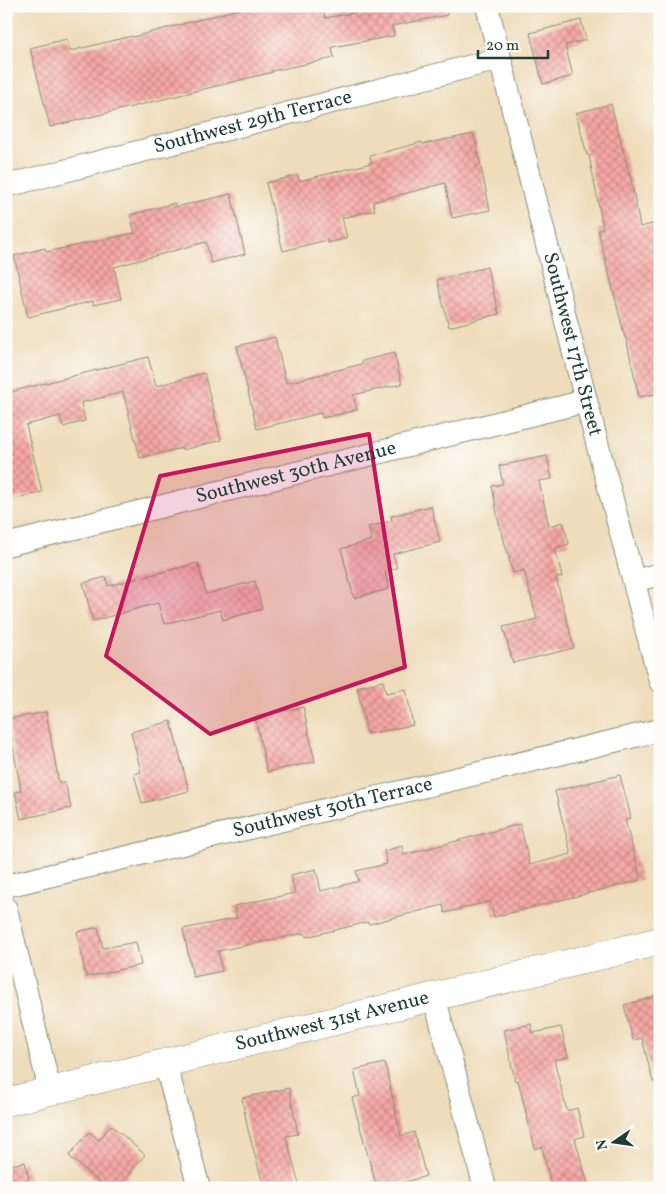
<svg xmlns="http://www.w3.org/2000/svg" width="666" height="1194" viewBox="0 0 666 1194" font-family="Vollkorn,serif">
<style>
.building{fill:url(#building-cross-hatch)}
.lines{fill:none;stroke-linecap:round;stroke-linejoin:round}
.minor-casing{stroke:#868c77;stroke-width:24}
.tertiary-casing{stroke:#868c77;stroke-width:29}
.minor{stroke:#fff;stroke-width:22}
.tertiary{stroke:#fff;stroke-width:28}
.marked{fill:#c2185b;fill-opacity:0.2;stroke:#c2185b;stroke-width:4;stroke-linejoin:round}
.labels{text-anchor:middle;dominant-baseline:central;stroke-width:4;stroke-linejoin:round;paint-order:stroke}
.street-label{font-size:20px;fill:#1f3d34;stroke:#fdfcf7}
</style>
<defs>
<pattern id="building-cross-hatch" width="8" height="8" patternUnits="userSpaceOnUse" patternTransform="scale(1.25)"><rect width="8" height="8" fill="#f7a8a4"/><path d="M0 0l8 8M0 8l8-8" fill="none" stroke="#c78a86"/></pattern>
</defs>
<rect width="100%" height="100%" fill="#fdfcf7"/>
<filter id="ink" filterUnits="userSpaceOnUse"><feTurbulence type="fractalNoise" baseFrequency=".02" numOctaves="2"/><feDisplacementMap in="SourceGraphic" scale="10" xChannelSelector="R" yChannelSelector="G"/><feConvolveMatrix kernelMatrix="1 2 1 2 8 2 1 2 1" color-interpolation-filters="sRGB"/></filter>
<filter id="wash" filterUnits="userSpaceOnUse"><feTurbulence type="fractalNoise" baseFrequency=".0096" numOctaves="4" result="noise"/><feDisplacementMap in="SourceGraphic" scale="20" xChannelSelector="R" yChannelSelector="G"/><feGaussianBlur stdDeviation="1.12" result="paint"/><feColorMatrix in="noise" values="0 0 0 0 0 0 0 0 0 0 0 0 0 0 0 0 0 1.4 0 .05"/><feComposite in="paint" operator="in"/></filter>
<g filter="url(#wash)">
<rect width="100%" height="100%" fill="#eedcba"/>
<g id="blocks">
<path class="building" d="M251,6H323L325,18L392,6H446L447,15L392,26L394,36L332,47L334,58L272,71L273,72L50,127L30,48L67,39L70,51L132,36L133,37Z
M581,20L586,40L565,45L573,76L543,84L530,33Z
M611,104L632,184L640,227L660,222V393L639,397L626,338H625L598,230L603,228L589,155H587L576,113Z
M474,134L490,210L452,218L445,183L373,202L375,210L342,218L347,238L328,243L327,240L283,251L266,183L298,175L299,181L372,163L370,156L422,142L423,144Z
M231,194L245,254L211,263L206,242L114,267L121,299L93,305V301L28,317L14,256L45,248L46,252L135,233L130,215L175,203L176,207Z
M487,267L499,314L449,327L437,280Z
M275,337L286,383L362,364V361L394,353L402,384L353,395L357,410L322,418L321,413L257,429L237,346Z
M148,357L156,386L204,373L221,440L183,450L182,448L140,458L123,392L81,403L85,421L63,427L60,416L26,425L42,492L6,501V393Z
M547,456L552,479L539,481L549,526L563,522L569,544L555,548L562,577L556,578L574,648L513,663L503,627L537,619L524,570L513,573L498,519L492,486L503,484L499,466Z
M431,506L440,542L393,554L397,568L385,572L389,589L354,598L341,549L372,540L368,527L392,521L391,516Z
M198,563L206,594L255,581L262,609L223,620L220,610L164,624L158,603L93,621L83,583L106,577L108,586Z
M383,681L386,693L406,689L413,725L367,734L357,687Z
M303,707L315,762L267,772L255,717Z
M46,712L59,783L65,782L71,808L21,819L15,792L21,791L8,719Z
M171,721L189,791L142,803L134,774L141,772L131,732Z
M620,775L631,818L625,820L641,880L494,917L490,901L445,913L443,905L369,924L368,922L306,937L305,933L218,951L222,971L193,977L183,929L237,918L234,906L295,893L291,875L316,869L321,891L359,881L356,871L387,864L384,851L402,846L404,855L520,824L530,865L571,854L555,791Z
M98,927L103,948L136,942L141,965L86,977L77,932Z
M660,995V1082H653L642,1038L633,1040L624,1005Z
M531,1024L533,1033L561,1027L568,1057L554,1060L567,1111L577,1108L584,1136L575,1139L589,1188H552L542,1147L535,1149L518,1080L515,1081L504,1030Z
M385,1063L401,1136L414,1132L426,1176L385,1188H377L352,1098L360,1096L354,1070Z
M289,1088L298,1134L286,1136L300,1188H264L248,1130L242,1098Z
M111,1125L145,1155L117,1188H106L69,1156L89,1132L99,1140Z
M25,1162L29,1180L6,1186V1166Z"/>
</g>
</g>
<g filter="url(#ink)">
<use href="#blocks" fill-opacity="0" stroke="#868c77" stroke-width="1"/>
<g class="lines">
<defs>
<g id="minor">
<path id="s1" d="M487,6L586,401L660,681"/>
<path id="s2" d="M6,186L499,59"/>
<path id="s3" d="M6,545L586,401"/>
<path d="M634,581L660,574"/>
<path id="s4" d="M6,886L660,730"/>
<path d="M6,909L50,1091"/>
<path d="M434,996L485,1188"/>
<path d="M165,1062L199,1188"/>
</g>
<g id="tertiary">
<path id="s5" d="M6,1102L660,941"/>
</g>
</defs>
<use href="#minor" class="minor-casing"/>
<use href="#tertiary" class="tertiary-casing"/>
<use href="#minor" class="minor"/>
<use href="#tertiary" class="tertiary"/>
</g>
</g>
<path class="marked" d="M369,434L405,667L210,734L106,656L160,476Z"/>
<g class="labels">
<g class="street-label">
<text stroke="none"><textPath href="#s2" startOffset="255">Southwest 29th Terrace</textPath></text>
<text stroke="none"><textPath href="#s1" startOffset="349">Southwest 17th Street</textPath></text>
<text stroke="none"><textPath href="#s3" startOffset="299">Southwest 30th Avenue</textPath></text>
<text stroke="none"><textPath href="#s4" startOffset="336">Southwest 30th Terrace</textPath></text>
<text stroke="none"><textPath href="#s5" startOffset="336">Southwest 31st Avenue</textPath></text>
</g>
</g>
<rect width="666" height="1194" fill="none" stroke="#fdfcf7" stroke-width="25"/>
<g transform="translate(614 1142) rotate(257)" stroke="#fdfcf7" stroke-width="4" paint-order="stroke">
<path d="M0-4L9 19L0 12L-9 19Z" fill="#1f3d34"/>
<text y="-8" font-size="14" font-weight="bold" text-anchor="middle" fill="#1f3d34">N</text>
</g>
<path d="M478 50v8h70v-8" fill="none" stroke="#1f3d34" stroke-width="2.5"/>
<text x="486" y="50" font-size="15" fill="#1f3d34" stroke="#fdfcf7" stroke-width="4" paint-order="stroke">20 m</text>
</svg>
